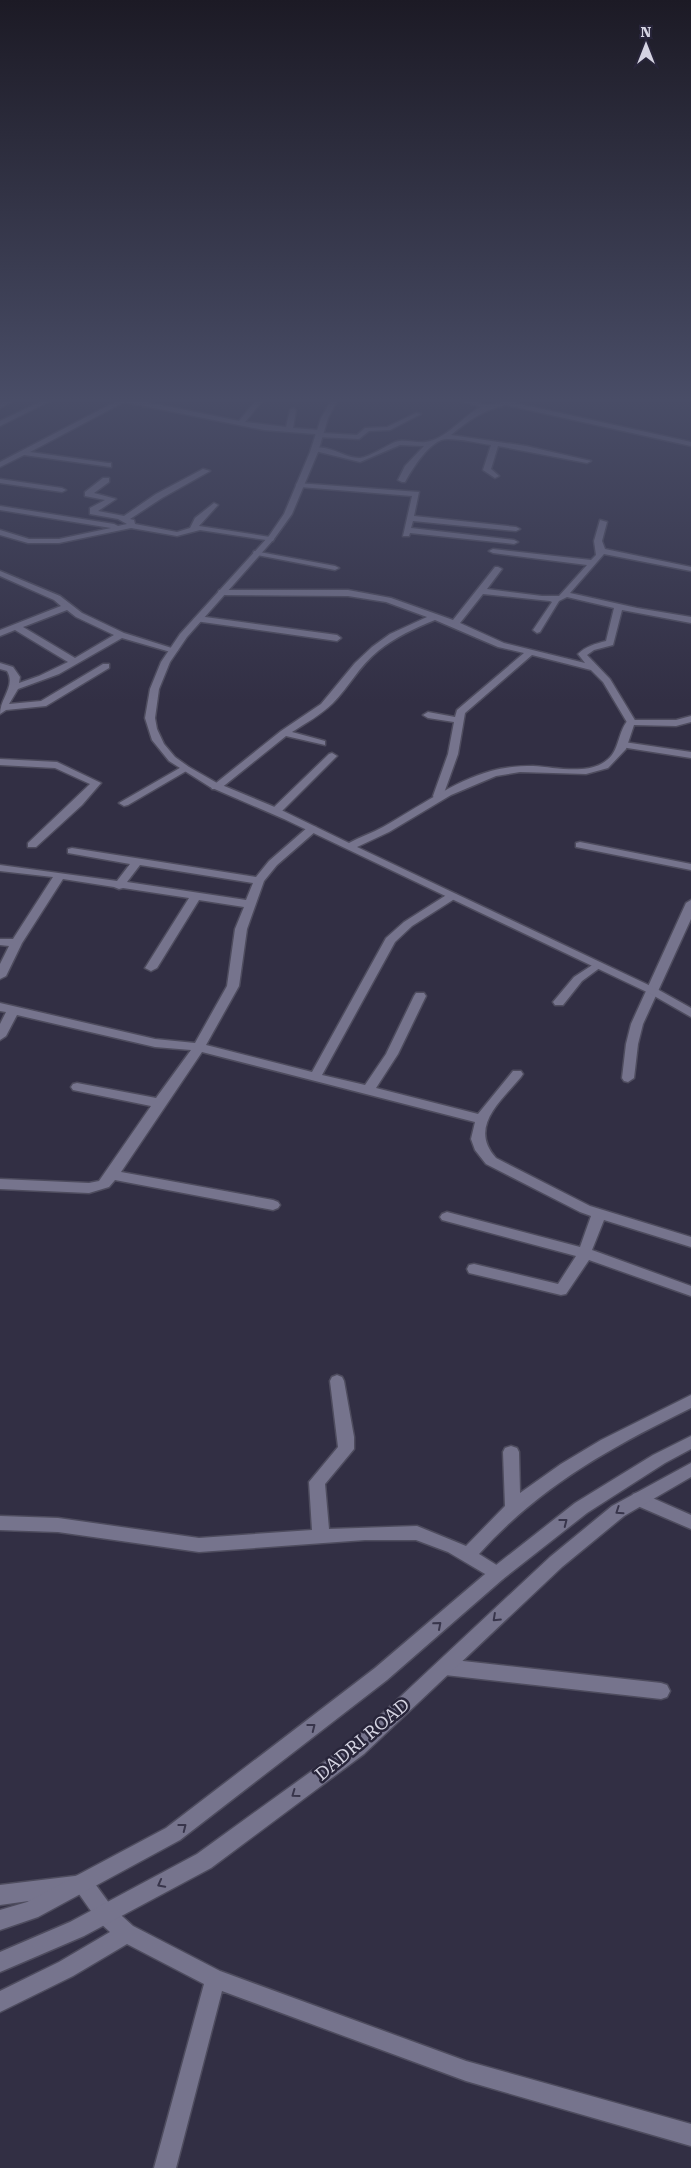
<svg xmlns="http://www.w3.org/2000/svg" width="691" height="2168" viewBox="0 0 691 2168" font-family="'Roboto Serif',serif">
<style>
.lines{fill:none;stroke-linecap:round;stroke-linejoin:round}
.street-casing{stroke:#4e4c5e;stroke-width:3}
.secondary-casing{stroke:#4e4c5e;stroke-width:3}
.street{fill:#76748d;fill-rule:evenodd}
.secondary{fill:#76748d;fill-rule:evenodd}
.oneway{stroke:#38354b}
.labels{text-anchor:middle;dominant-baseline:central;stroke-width:5;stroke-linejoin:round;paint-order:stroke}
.near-street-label{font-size:18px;fill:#d5d4e2;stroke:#28253a}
</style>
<rect width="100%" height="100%" fill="#322f44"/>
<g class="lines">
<defs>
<path id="street" d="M9,399H17L0,408V403Z
M46,399H54L0,426V421Z
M106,399H132L239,421L257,399H264L245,422L286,427L290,410L293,408L296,410L293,428L319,430L322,433L357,435L365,428L387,427L416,413L421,414L390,430L369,431L359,439L318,437L315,434L264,430L124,402L30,452L108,463H111V467L24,455L0,467V462L115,402Z
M455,399H465L487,405L517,399L520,401L515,403L691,442V446L506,405C483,410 469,420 451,435L526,446L591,461L587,463L498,446L491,469L499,476L495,478L483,470L491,445C477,443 462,439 448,439C431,438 412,469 405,482H402L398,480L405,466L424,446L400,445L360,462L311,450C325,441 345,459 360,458C369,457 386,446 395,442C406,438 419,445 430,441C449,436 463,416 481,407Z
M203,469L210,471L162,498L130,519L134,520L135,524L177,532L190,528L195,518L214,503L218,505L199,526L270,537L274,539L273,541L200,530L177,536L131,528L59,543H28L0,535V530L29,539H59L111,528L0,510V506L114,524L118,526L127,524L118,519L90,514V508L105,500L85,496V492L103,478H109V482L94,493L116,499L98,511L124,516L156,494Z
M0,479L62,488L66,490L62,492L0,483Z
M297,483L419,492L414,516L516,527L520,529L516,531L413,521L411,528L514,540L518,542L514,544L410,533L409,536H403L412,496L300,487L296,485Z
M600,520L607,522L602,541L605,549L691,567V571L604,554L570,593L637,608L691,617V623L622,610L613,645L594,650L587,655L610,679L636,722L634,724H628L603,682L591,670L532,655L465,713L458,754L443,796L442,798H434L433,796L448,754L454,722L428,718L423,715L428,712L455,717L457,710L524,653L498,647L435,620C415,628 395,637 378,651C359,666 349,687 333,703C321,715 306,723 292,732L325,741V745L286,736L220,789H212L211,787L281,731L321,704L355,663L372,647L390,634L427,617L386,602L348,596L222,595L218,592L219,590H348L391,598L453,620L495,567H498L502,569L487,589L542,596H559L587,565L493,553L489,551L493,549L591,560L596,555L594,541ZM483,594L550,601L552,602L533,630L537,633L540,632L559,601L567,597L614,608L606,641C595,644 586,646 578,654L585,663L504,643L460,623Z
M254,551L335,566L339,568L335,570L257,555L253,553Z
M0,571L60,596L82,613L124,633L178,650L174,653L122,638L59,674L18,689L9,704L41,701L103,664H109V668L46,706L6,710L0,714C0,698 16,686 7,671L0,669V663L13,667L20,677L19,683L39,676L68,662L15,630L0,636V630L61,606L54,600L0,576ZM67,610L76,617L114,635L75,658L23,627Z
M198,616L337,635L341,638L337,641L195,621L194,619Z
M624,742L691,752V758L621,747V743Z
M332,753L337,756L280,813H272V809L329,754Z
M0,759L57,762L101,783L82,805L36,847H28V843L90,784L55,768L0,765Z
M185,765L190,768L188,770L128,805L124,806L119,803Z
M312,826L316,827V831L277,865L264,881L247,929L239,986L206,1045L312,1072L386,938L404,922L448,894H456L457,896L456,898L412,926L395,942L322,1075L365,1085L386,1054L414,996L416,993H424L426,996L398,1054L376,1088L478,1114L513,1071H521L523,1074L521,1077C501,1101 468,1127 496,1158L590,1206L691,1237V1247L604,1220L592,1250L691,1286V1296L589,1260L566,1294L561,1295L469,1273L467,1269L469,1265L474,1264L558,1284L576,1256L442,1220L440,1217L442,1214L447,1212L580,1247L591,1216L580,1212L486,1164L475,1150L471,1139L475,1122L202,1052L121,1172L273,1200L278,1202L280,1205L278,1208L273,1210L115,1180L109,1187L89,1193L0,1189V1179L89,1183L99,1181L151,1106L73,1090L71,1087L73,1084L77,1083L156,1098L191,1050L155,1047L17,1015L6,1036L0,1040V1024L6,1012L0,1011V1003L155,1039L195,1043L227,986L235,929L244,907L199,900L157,968L151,971L145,968L189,898L123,888L119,889L114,887L63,879L22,943L6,976L0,979V964L9,946L0,945V939H13L53,877L0,871V865L117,881L130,864L68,853V849L72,848L256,877L269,861L308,827ZM140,865L253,883L246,900L127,882Z
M580,842L691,864V870L576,847V843Z
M691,900V919L643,1024L638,1044L634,1078L628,1082L624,1081L622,1078L626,1044L631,1024L686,903Z
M597,962L601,963L603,965L601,967L582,981L563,1005H555L553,1002L574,977Z
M337,1375L342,1377L344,1381L354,1437V1449L325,1484L329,1529L417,1526L466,1546L505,1506L503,1452L505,1448L511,1446L517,1448L519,1452L520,1493L561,1464L601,1440L691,1395V1408C611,1447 539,1487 479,1554L503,1569L505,1574L503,1579L497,1581L448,1552L416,1540H365L199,1552L58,1532L0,1530V1516L58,1518L199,1538L312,1530L309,1482L338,1447L330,1381L332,1377Z
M639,1492L691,1515V1529L633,1504L631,1499L633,1494Z
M445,1659L661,1683L667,1685L670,1691L667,1697L661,1699L445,1675L439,1672L436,1667L439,1662Z
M83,1875L90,1877L112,1907L133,1926L220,1971L466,2061L691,2124V2146L466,2081L222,1991L176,2168H154L204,1984L127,1944L73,1976L0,2012V1991L59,1962L110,1932L98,1921L79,1894L0,1905V1885Z"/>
<path id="secondary" d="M332,399H338L328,418L318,452L292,514L274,539L187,637L170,662L159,689L155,718L157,729L164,744L175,757L189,767L217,783L277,808L349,843C360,837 372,833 383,827C419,807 452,782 491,771C505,767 519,766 533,766C553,767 582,774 601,764C621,754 616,734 628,720H676L691,716V722L676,726L634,725L626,749L608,768L586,774L520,772L496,776L451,795L389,832L357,847L657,989L691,1008V1017L649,993L284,819L210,787L169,761L152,740L145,718L150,689L161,662L180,634L269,536L284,514L310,452L321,418Z
M691,1436V1449L665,1463L587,1513L503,1579L387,1680L180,1840L38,1917L0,1930V1910L27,1902L166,1828L375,1668L491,1569L575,1503L653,1455Z
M691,1463V1477L624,1516L562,1567L364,1754L211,1868L84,1936L0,1972V1952L70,1922L197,1854L352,1742L550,1557L612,1506Z"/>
</defs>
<use href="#street" class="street-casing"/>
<use href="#secondary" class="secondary-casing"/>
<use href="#street" class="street"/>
<use href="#secondary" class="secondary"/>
</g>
<defs><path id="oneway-chevron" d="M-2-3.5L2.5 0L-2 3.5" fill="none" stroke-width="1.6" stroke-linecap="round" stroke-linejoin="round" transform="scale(1.25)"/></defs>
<g class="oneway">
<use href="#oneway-chevron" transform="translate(619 1511) rotate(146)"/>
<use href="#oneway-chevron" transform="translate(564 1522) rotate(-38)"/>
<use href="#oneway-chevron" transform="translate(496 1618) rotate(137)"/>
<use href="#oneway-chevron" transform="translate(438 1625) rotate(-41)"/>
<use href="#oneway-chevron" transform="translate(312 1727) rotate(-38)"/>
<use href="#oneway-chevron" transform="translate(295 1794) rotate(144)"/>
<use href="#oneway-chevron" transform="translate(183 1827) rotate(-38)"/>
<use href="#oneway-chevron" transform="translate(161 1884) rotate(152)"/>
</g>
<linearGradient id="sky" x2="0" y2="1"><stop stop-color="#1c1a25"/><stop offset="0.57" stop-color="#494d67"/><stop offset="1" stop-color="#494d67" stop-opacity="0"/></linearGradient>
<rect width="691" height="702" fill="url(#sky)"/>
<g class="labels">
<g class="near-street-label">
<text transform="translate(362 1739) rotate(-40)">DADRI ROAD</text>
</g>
</g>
<g transform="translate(646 45)" stroke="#28253a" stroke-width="4" paint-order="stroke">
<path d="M0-4L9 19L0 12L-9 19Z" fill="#d5d4e2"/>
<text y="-8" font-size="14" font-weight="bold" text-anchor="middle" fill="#d5d4e2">N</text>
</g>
</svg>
